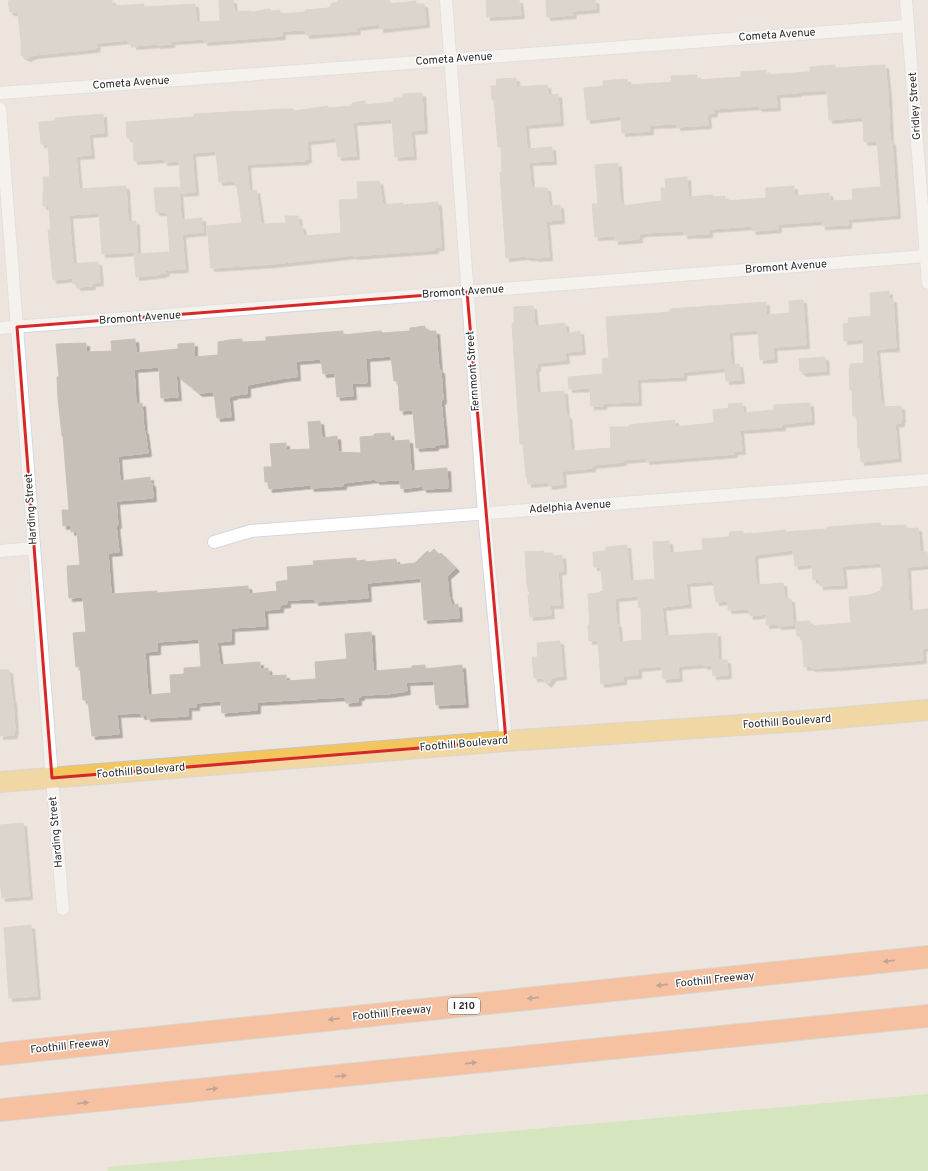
<svg xmlns="http://www.w3.org/2000/svg" width="928" height="1171" viewBox="0 0 928 1171" font-family="Overpass,sans-serif">
<style>
.green{fill:#b8e499}
.building{fill:#c6c0b9;stroke:#c9c1b7;fill-rule:evenodd;filter:url(#shadow)}
.lines{fill:none;stroke-linecap:round;stroke-linejoin:round}
.minor-casing{stroke:#d3d7e4;stroke-width:14}
.primary-casing{stroke:#c4c4c4;stroke-width:22}
.motorway-casing{stroke:#c4c4c4;stroke-width:24}
.minor{stroke:#fff;stroke-width:12}
.primary{stroke:#f3c55d;stroke-width:20}
.motorway{stroke:#ff9457;stroke-width:22}
.oneway{fill:#8a5a3f}
.marked{fill:none;stroke:#d62828;stroke-width:3;stroke-linejoin:round}
.labels{text-anchor:middle;dominant-baseline:central;stroke-width:3;stroke-linejoin:round;paint-order:stroke}
.shield{fill:#fff;stroke:#6b6b6b;stroke-width:1}
.shield-label{font-size:10px;font-weight:bold;fill:#2b2b2b}
.street-label{font-size:11px;fill:#2b2b2b;stroke:#fff}
</style>
<defs>
<filter id="shadow"><feDropShadow dx="3.5" dy="3.5" stdDeviation="0" flood-color="#0004"/></filter>
</defs>
<rect width="100%" height="100%" fill="#ede5dd"/>
<path class="green" d="M928,1094V1171H108L107,1167Z"/>
<path class="building" d="M17,0H112V6L144,4V7L195,4L196,22L220,21L219,0H233L234,12L251,11L252,12L270,9V11L280,10V14L305,12V10L329,8L332,3L339,2L338,0H389L390,4L416,1V4H424L426,24L380,29V24L356,27L357,31L306,35L305,30L282,31V36L204,42V39L171,41V44L157,45V44L133,46V43H128V40L96,43L97,48L93,49L34,55L27,58L21,55V43L18,12H10L8,1Z
M486,0H519L521,15L487,17Z
M546,0H595L596,9L572,11L573,15L547,17Z
M835,65V68L885,65L888,94L890,142L892,141L897,215L848,219V225L822,226V221L778,224V229L753,231L752,226L709,229V234L684,235V231L642,233V234H639V239L615,241V236L595,237L592,204H598L595,165L618,163L620,202H622V206L662,201L661,188H666L665,179L687,177L688,197L713,195V197L725,196V201L766,198V188L794,186V196L829,193L830,201L853,200L852,189L881,187L877,141L864,142L863,117L829,120L827,90L797,92L798,93L776,94L777,107L759,108L758,106L714,109V113L707,114L708,125L677,127V124L650,125V131L622,133L621,116L587,120L584,88L603,86V81L627,79L628,85L672,82L671,76L697,75V80L741,77V72L766,70V75L807,72H810V67Z
M516,78V87L547,85L548,95L558,94L560,122L525,125L527,149L552,147L553,161L529,162L531,188H547L549,206L560,205L561,220L546,221L549,257L535,258V257H526L525,256L506,258L500,172H502L501,147H498L494,100H492L491,86H497L496,79Z
M422,93L424,130L411,131L413,156L395,157L392,119L353,122L356,156L338,157L336,138L307,141L308,159L305,160V161L247,164L249,191L256,190L261,224L286,223L285,216H298L299,226H302L303,236L341,233L339,200L358,199L357,182L379,181L383,205L403,203V205L438,202L441,247H435V250L353,256V255L273,264L211,268L207,226L242,223L237,187H236L235,181L219,182L216,151L192,153L195,192L181,193L179,161L164,162V159L134,161L133,138H127L126,122L194,117V114L284,109H293L294,111L328,106V108L352,106V103L365,101V105L394,102V98H403V94Z
M103,114L104,133L89,134L91,155L76,156L79,189L126,186L128,222L136,221L137,252L102,254L99,213L69,215L73,264L98,262L100,282L92,283V286L77,287V284H73V278L53,280L48,230H51L49,206H43V192H44L43,177H50L48,144H41L39,122L55,121V118Z
M179,187L181,220L202,218L203,232L182,234L185,269L165,270L166,273H163L162,274L136,277L134,254L170,252L167,212H156L154,188Z
M889,291V299H893L896,348L876,349L881,404L884,403L885,407L901,406L902,419H901V423L895,424L898,458L861,462L860,448H858L857,416H853L852,390H850L849,369L850,368V364L864,363L863,339L844,341L843,324L849,323L848,318L871,316L870,293Z
M803,300L806,345L773,347L774,359L760,360L758,330L729,332L731,365L739,364L741,380L726,381L725,368L683,372V377L637,379L638,402L603,403V406H591L590,388L569,389L568,377L603,374L602,359L609,358L606,317L670,312V309L766,302V315L790,313L789,301Z
M533,306L535,326L565,323L566,334L580,331L582,351L565,352L566,360L537,363V368H535L537,393L564,391L566,416L568,415L571,451L611,448L610,427H628L629,425L675,420V427L714,423L713,410L729,408L728,404L742,403L743,413L774,410V405L810,403L811,421L782,424V427L740,430L742,451H734V454L646,461V458L622,460L623,462L592,465V468L562,471L563,484L549,486L548,482L528,484L527,477H526L523,444H520L512,324L514,323V307Z
M425,326V329H427L428,331H436L439,370H441L443,400L441,401L445,444L435,445V447L416,448L413,410L400,411L398,381H394L391,356L366,358L367,383H352L353,396L337,397L335,373L323,374L321,359L296,361L297,377L285,378L247,385V394L234,395V396L229,397L231,417L217,418L214,392L199,393L176,374L178,397L161,398L159,367L134,369L136,404L142,403L144,431H145L148,453L118,456L120,481L150,477V483H152L153,498L116,501L118,525H116L119,552L108,553L111,593L113,594L157,591V593L248,586L249,594L277,591L276,582L288,580L287,567L314,565L313,561L356,558V561L365,560V562L396,559L397,565L415,563L427,551L430,553L434,549L439,555L441,553L456,568L447,576L449,597H450L451,605L458,604L459,618L424,620L421,578L367,583L368,598L315,602V599L287,600V604L280,605V609L264,610L265,626L231,628V641L217,642L220,665L260,662V669L268,668L269,676L286,675V681L316,679L315,662L347,659L345,634L371,632L373,671L412,668V666L425,665V669L462,665L465,704L436,705L434,681L406,682L407,691L388,694L361,695V697H358V702L346,703L345,697L257,702V710L222,713L221,701L196,703V707H188V716L147,718V715L141,716V713L117,714L119,734L92,736L88,700H83L80,666L76,667L73,633L86,632L83,597L69,598L68,584L67,566L80,565L77,531L71,532V525L63,526L62,510H69L63,436H62L58,399L57,377L59,376L56,344L86,343V352L112,351L111,341L135,339L136,353L178,349V344L194,343V357L218,355V342L229,340L242,339V342L266,341V337L293,335L343,331V335L381,331L382,333L410,331V328ZM199,639L201,667L184,668V674L170,675L171,693L148,695L145,652L157,651V642Z
M825,357L826,371L802,373V371H800L799,359Z
M320,421L322,438L337,436L338,452L361,453L360,437L374,436V434L390,433L391,441L409,440L411,471L447,468L448,488L423,489V486L401,489L400,480L376,481V479L343,483V486L311,488L310,485L269,489L268,482H265L264,467H272L270,444L286,443V450L310,449L308,422Z
M880,523L881,526L906,525V529L918,528L920,552H927L928,565L907,567L909,611L928,609V648H922L923,660L836,667L811,668V666L804,667L802,636H797L796,622L810,621V626L851,623L849,597L870,595L881,591V587H883L881,563L842,566L844,585L820,586L819,579L813,580L812,564L795,566L793,550L754,555L756,585L783,583L784,595H785L786,599H791L793,625L778,626V624L766,625V614L750,616L749,609L728,610V601L716,602L713,581L686,583L688,604L662,607L665,636L717,633L718,660H727L728,675L713,676L712,665L704,666V664L678,666L679,678L663,679L662,666L638,668V675L623,676V681L601,684L598,640L589,641L588,625H590L588,594L600,593V592L603,591L601,567H594L593,552L606,551V547L627,545L630,581L655,579L653,542L669,541L670,553L703,550L702,539L729,537L730,532L743,531V534L752,533V534L785,530L786,532L826,529L828,527ZM638,596L639,608H641L642,640L619,642L618,624H616L615,598Z
M544,551V553H552L553,556L562,555L563,571H558L560,605H550L551,615L530,617L528,595H530L527,585L525,552Z
M560,641L563,676L553,677L548,684L541,678H534L532,657H538L537,643Z
M0,670H9L12,700H13L15,731H14V735L0,736Z
M23,823L29,896L2,898L0,880V825Z
M31,925L37,996L9,998L4,928Z"/>
<g class="lines">
<defs>
<path id="minor" d="M446,0L484,513L506,741
M906,0L928,283
M0,93L908,26
M0,109L52,778L63,909
M0,328L926,256
M214,542L251,531L928,480
M0,551L34,548"/>
<path id="primary" d="M0,782L506,741L802,721L928,710"/>
<path id="motorway" d="M0,1054L928,957
M0,1110L928,1016"/>
</defs>
<use href="#minor" class="minor-casing"/>
<use href="#primary" class="primary-casing"/>
<use href="#motorway" class="motorway-casing"/>
<use href="#minor" class="minor"/>
<use href="#primary" class="primary"/>
<use href="#motorway" class="motorway"/>
</g>
<defs><path id="oneway-solid" d="M-6-.8H1V-3.2L6.5 0L1 3.2V.8H-6Z"/></defs>
<g class="oneway">
<use href="#oneway-solid" transform="translate(889 961) rotate(174)"/>
<use href="#oneway-solid" transform="translate(662 985) rotate(174)"/>
<use href="#oneway-solid" transform="translate(533 998) rotate(174)"/>
<use href="#oneway-solid" transform="translate(334 1019) rotate(174)"/>
<use href="#oneway-solid" transform="translate(471 1063) rotate(-6)"/>
<use href="#oneway-solid" transform="translate(341 1076) rotate(-6)"/>
<use href="#oneway-solid" transform="translate(212 1089) rotate(-6)"/>
<use href="#oneway-solid" transform="translate(83 1103) rotate(-6)"/>
</g>
<path d="M0 0H928V1171H0ZM467,292L506,741L52,778L17,327Z" fill="#ede5dd" fill-opacity=".55" fill-rule="evenodd"/>
<path class="marked" d="M467,292L506,741L52,778L17,327Z"/>
<g class="labels">
<rect class="shield" x="448" y="998" width="32" height="16" rx="3"/>
<g class="shield-label">
<text x="464" y="1006">I 210</text>
</g>
<g class="street-label">
<text transform="translate(777 35) rotate(-4)">Cometa Avenue</text>
<text transform="translate(454 59) rotate(-4)">Cometa Avenue</text>
<text transform="translate(131 83) rotate(-4)">Cometa Avenue</text>
<text transform="translate(915 106) rotate(-94)">Gridley Street</text>
<text transform="translate(786 267) rotate(-4)">Bromont Avenue</text>
<text transform="translate(463 292) rotate(-4)">Bromont Avenue</text>
<text transform="translate(140 318) rotate(-4)">Bromont Avenue</text>
<text transform="translate(473 371) rotate(-94)">Fernmont Street</text>
<text transform="translate(570 507) rotate(-4)">Adelphia Avenue</text>
<text transform="translate(31 509) rotate(-94)">Harding Street</text>
<text transform="translate(787 722) rotate(-4)">Foothill Boulevard</text>
<text transform="translate(464 744) rotate(-5)">Foothill Boulevard</text>
<text transform="translate(141 771) rotate(-5)">Foothill Boulevard</text>
<text transform="translate(56 832) rotate(-95)">Harding Street</text>
<text transform="translate(715 980) rotate(-6)">Foothill Freeway</text>
<text transform="translate(392 1013) rotate(-6)">Foothill Freeway</text>
<text transform="translate(70 1046) rotate(-6)">Foothill Freeway</text>
</g>
</g>
</svg>
